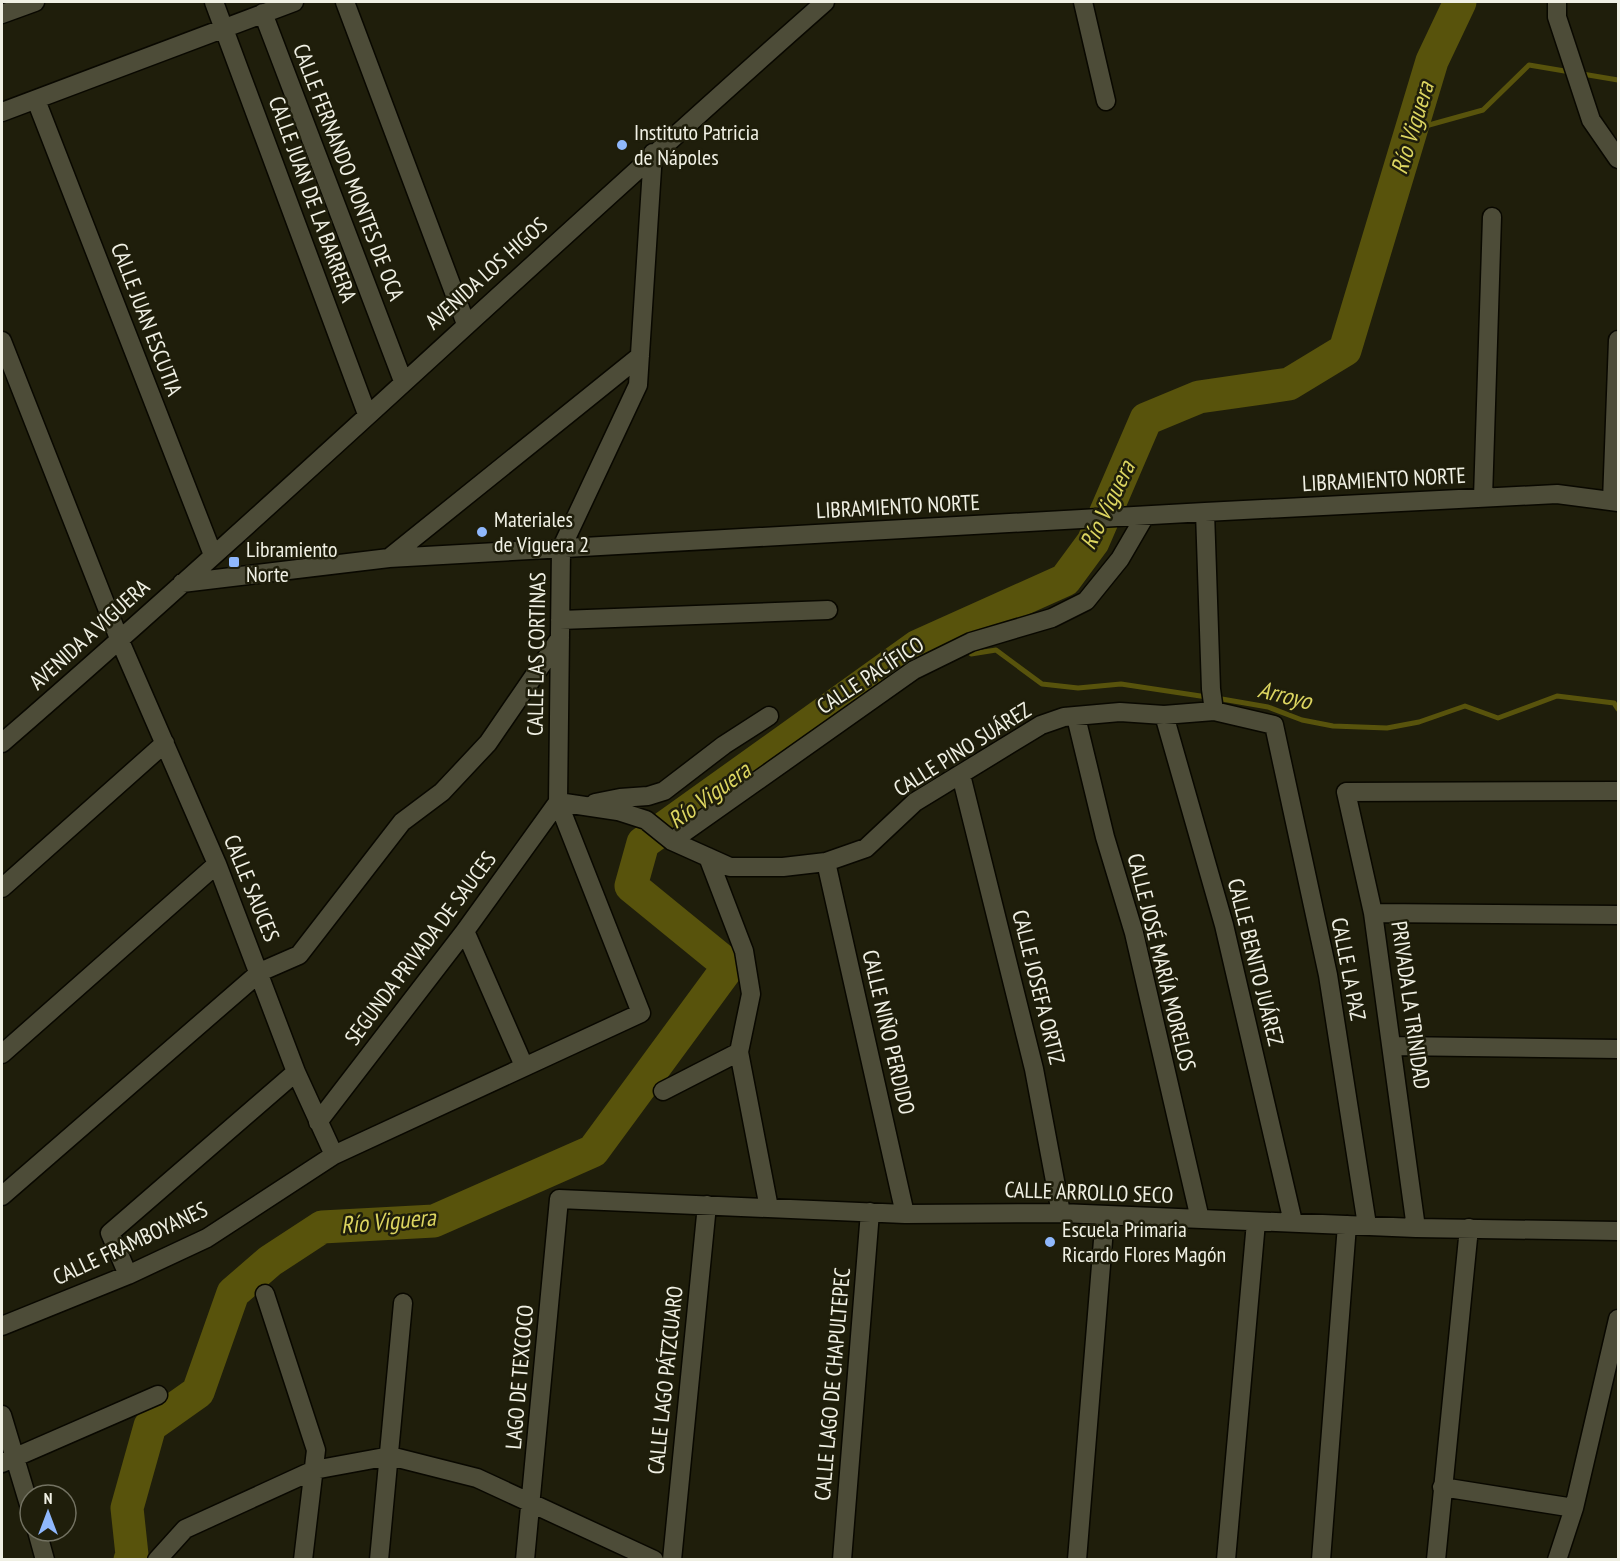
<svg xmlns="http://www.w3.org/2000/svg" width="1620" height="1561" viewBox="0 0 1620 1561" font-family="'PT Sans Narrow',sans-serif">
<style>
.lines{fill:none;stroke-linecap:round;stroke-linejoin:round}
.stream{stroke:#58530c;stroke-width:5}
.river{stroke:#58530c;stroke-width:33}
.minor-casing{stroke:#090800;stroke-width:21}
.minor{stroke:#4d4c38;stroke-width:18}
.poi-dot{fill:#8fb8fd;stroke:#1f1e0b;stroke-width:2}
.labels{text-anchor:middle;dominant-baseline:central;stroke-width:5;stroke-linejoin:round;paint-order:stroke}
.poi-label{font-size:22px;fill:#f0f0e4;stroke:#1f1e0b;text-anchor:start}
.street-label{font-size:22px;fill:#f0f0e4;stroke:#1f1e0b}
.water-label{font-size:24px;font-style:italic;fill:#dcd560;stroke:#1f1e0b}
</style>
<rect width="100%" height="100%" fill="#1f1e0b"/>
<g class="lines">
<path class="stream" d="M1411,130L1483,110L1529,65L1618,80
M956,631L971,654L996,650L1042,684L1078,688L1121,684L1207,697
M1216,698L1268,707L1302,720L1333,726L1387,728L1419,722L1465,706L1498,718L1557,696L1614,703L1618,709"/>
<path class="river" d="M130,1560L132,1555L127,1508L150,1426L198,1392L233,1293L270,1261L322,1227L434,1221L593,1151L729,966L631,886L643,843L918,646L1065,580L1093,542L1146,419L1199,397L1289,384L1345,350L1432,61L1460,2"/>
<defs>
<path id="minor" d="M214,2L367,414
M345,2L466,324
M1083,2L1106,101
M1557,2V17L1591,120L1618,159
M263,13L403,381
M2,14L35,2
M36,100L213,555
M2,112L294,2
M2,341L120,641L217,864L296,1072L334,1155
M1483,498L1492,217
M1612,501L1618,340
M1205,512L1211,689L1214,711
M389,558L640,356
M182,583L389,558L1205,512L1557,494L1618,502
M560,620L828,610
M1164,715L1224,925L1293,1222
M1076,717L1105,837L1134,933L1200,1219
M2,743C281,501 548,246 825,2
M961,775L1034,1069L1061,1213
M595,803L620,798L648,796L664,791L724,745L769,716
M672,841L914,670L971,642L1052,618L1086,601L1120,559L1145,516
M708,857L744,951L751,994L739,1052L769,1208
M826,862L905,1214
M2,888L165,743
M1373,913L1618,915
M465,931L524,1066
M1393,1046L1618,1049
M2,1054L217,864
M663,1091L739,1052
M318,1122L465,931L558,802L618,811L646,820L672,841L730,867H783L826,862L866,848L915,802L1041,725L1064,717L1120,712L1164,715L1214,711L1274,725L1328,975L1367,1225
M2,1196L260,972L299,955L402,822L442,792L488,743L560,638
M1416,1228L1373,913L1346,792L1618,791
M128,1275L110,1233L296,1072
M265,1294L316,1450L303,1560
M2,1326L128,1275L207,1238L334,1155L641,1013L558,802L561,549L638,385L653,153
M2,1415L30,1508
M2,1463L158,1395
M1442,1487L1574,1508
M37,1531L45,1560
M157,1560L185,1529L314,1470L390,1456L477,1478L654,1560
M379,1560L403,1303
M525,1560L559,1199L905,1214L1061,1213L1416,1228L1618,1231
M672,1560L707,1205
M842,1560L870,1212
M1077,1560L1105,1216
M1226,1560L1256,1222
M1321,1560L1347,1225
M1436,1560L1469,1228
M1557,1560L1574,1508L1618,1319"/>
</defs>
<use href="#minor" class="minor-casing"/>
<use href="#minor" class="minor"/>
</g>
<g class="poi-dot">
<circle cx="622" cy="145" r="6"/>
<circle cx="482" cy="532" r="6"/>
<rect x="228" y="556" width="12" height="12" rx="3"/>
<circle cx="1050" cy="1242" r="6"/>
</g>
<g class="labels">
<g class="poi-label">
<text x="634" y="132">Instituto Patricia<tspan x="634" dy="25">de Nápoles</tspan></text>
<text x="494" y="519">Materiales<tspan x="494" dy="25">de Viguera 2</tspan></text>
<text x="246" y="549">Libramiento<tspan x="246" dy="25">Norte</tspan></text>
<text x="1062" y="1229">Escuela Primaria<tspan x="1062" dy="25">Ricardo Flores Magón</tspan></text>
</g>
<g class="street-label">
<text transform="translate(349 172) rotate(69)">CALLE FERNANDO MONTES DE OCA</text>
<text transform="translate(313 199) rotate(70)">CALLE JUAN DE LA BARRERA</text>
<text transform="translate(486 273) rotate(-42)">AVENIDA LOS HIGOS</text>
<text transform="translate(147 319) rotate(69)">CALLE JUAN ESCUTIA</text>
<text transform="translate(1384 479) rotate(-3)">LIBRAMIENTO NORTE</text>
<text transform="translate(898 506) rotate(-3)">LIBRAMIENTO NORTE</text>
<text transform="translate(89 634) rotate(-42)">AVENIDA A VIGUERA</text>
<text transform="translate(536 654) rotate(-89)">CALLE LAS CORTINAS</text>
<text transform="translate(870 675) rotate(-33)">CALLE PACÍFICO</text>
<text transform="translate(962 749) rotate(-32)">CALLE PINO SUÁREZ</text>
<text transform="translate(252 888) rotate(68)">CALLE SAUCES</text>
<text transform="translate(420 948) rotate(-53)">SEGUNDA PRIVADA DE SAUCES</text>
<text transform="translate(1162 962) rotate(76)">CALLE JOSÉ MARÍA MORELOS</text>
<text transform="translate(1256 962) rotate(76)">CALLE BENITO JUÁREZ</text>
<text transform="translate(1349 969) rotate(79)">CALLE LA PAZ</text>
<text transform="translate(1039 987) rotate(76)">CALLE JOSEFA ORTIZ</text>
<text transform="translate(1411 1005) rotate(82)">PRIVADA LA TRINIDAD</text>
<text transform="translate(889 1032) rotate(77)">CALLE NIÑO PERDIDO</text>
<text transform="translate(1089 1192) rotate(2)">CALLE ARROLLO SECO</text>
<text transform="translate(130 1243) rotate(-25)">CALLE FRAMBOYANES</text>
<text transform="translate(519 1377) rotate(-85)">LAGO DE TEXCOCO</text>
<text transform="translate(665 1380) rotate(-84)">CALLE LAGO PÁTZCUARO</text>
<text transform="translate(832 1384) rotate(-85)">CALLE LAGO DE CHAPULTEPEC</text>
</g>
<g class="water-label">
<text transform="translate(1412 128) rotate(-73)">Río Viguera</text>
<text transform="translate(1107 505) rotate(-64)">Río Viguera</text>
<text transform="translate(1285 695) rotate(14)">Arroyo</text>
<text transform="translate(709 795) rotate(-36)">Río Viguera</text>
<text transform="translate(388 1221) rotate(-5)">Río Viguera</text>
</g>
</g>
<rect width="1620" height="1561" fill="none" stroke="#f0f0e4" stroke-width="6"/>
<g transform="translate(48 1513)"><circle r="28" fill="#1f1e0b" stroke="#737262" stroke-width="1.5"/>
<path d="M0-4.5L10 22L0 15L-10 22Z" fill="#8fb8fd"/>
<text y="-9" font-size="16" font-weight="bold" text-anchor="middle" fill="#f0f0e4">N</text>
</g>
</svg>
